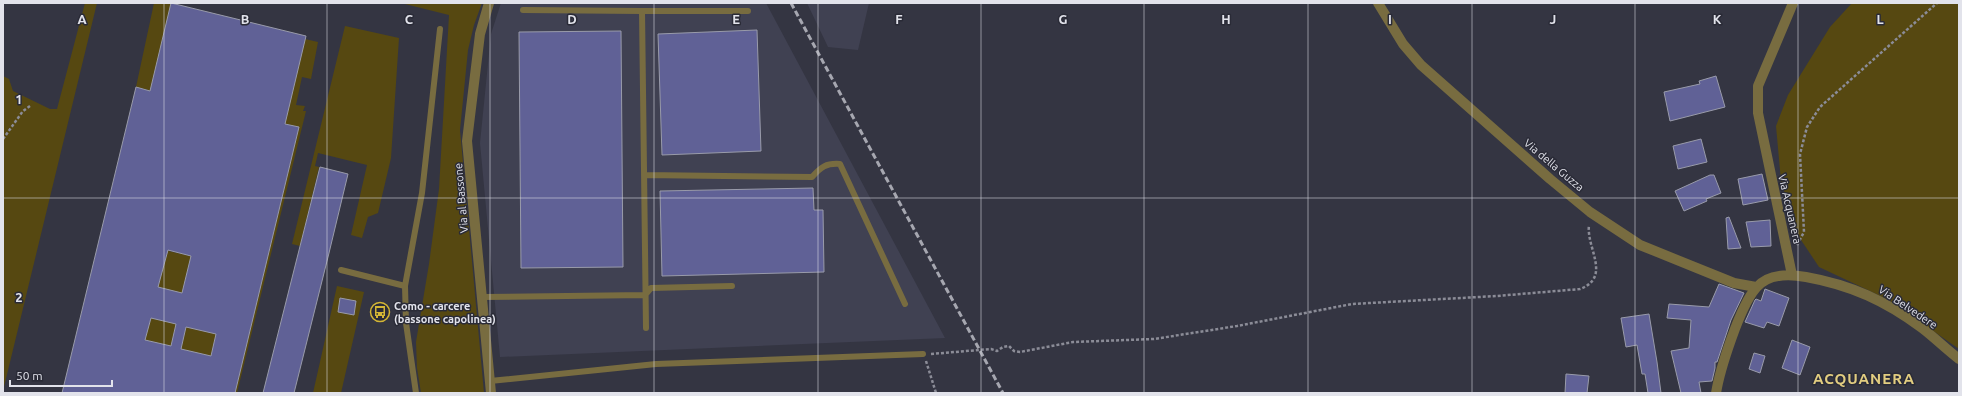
<svg xmlns="http://www.w3.org/2000/svg" width="1962" height="396" viewBox="0 0 1962 396" font-family="Ubuntu,sans-serif">
<style>
.built{fill:#404152}
.green{fill:#564811}
.building{fill:#606196;stroke:#999baa;fill-rule:evenodd}
.lines{fill:none;stroke-linecap:round;stroke-linejoin:round}
.path{stroke:#8b8c97;stroke-width:2.5;stroke-dasharray:3 2;stroke-linecap:butt}
.lane{stroke:#786c40;stroke-width:6}
.street{stroke:#786c40;stroke-width:10}
.rail{stroke:#a6a7b0;stroke-width:3;stroke-dasharray:6 3;stroke-linecap:butt}
.grid{fill:none;stroke:#e2e3eb;stroke-width:1;stroke-opacity:0.55}
.labels{text-anchor:middle;dominant-baseline:central;stroke-width:3;stroke-linejoin:round;paint-order:stroke}
.street-label{font-size:11px;fill:#e2e3eb;stroke:#2a2b37}
.poi-label{font-size:11px;font-weight:bold;fill:#e2e3eb;stroke:#2a2b37;text-anchor:start}
.district-label{font-size:15px;font-weight:bold;letter-spacing:1px;fill:#e2cd80;stroke:#2a2b37}
.grid-label{font-size:13px;text-anchor:middle;font-weight:bold;fill:#e2e3eb;stroke:#2a2b37;stroke-width:3;stroke-linejoin:round;paint-order:stroke}
</style>
<rect width="100%" height="100%" fill="#343542"/>
<path class="built" d="M501,3H766L945,338L500,357L480,143L491,34Z
M807,3H869L858,50L828,47Z"/>
<path class="green" d="M85,3H97L3,391V76L9,79L13,91L50,109H57Z
M154,3H171L154,76L305,39L318,42L311,79L302,77L296,105L305,106L303,111H306L237,393H235L299,127L136,87Z
M401,3H482L474,25L468,50L460,130L484,393H421L417,368L416,342L429,264L439,189L449,15Z
M1852,3H1959V349L1889,300L1819,267L1797,234L1781,181L1776,126L1788,95L1830,27Z
M345,26L399,38L391,158L378,213L368,217L362,238L351,235L367,165L318,153L315,166L319,167L300,246L292,244Z
M168,251L191,256L182,293L158,287Z
M337,286L364,292L341,393H313Z
M151,318L176,324L171,346L145,340Z
M186,327L216,334L211,356L181,349Z"/>
<path class="building" d="M171,3L306,36L285,124L299,127L235,393H62L136,87L150,91ZM168,250L191,256L182,293L158,287ZM151,318L176,324L171,346L145,340ZM186,327L216,334L211,356L181,349Z
M757,30L761,151L662,155L658,34Z
M621,31L623,267L521,268L519,32Z
M1716,76L1725,107L1670,121L1664,92L1700,84L1699,81Z
M1701,139L1707,162L1678,169L1673,146Z
M320,167L348,174L329,253L294,393H263Z
M1762,174L1768,200L1743,205L1738,179Z
M1710,175H1714L1721,193L1706,199L1707,201L1684,211L1675,191Z
M813,188L814,210H823L824,272L662,276L660,191Z
M1729,217L1741,248L1728,249L1726,218Z
M1770,220L1771,246L1751,247L1746,222Z
M1719,284L1744,293L1731,320L1717,362H1715V368L1712,381L1699,382L1701,393H1681L1671,351L1689,348L1691,320L1667,318L1669,304L1709,307Z
M1765,289L1789,298L1779,326L1767,322L1764,328L1745,322L1755,300L1756,299L1761,301Z
M340,298L356,301L354,315L338,312Z
M1649,314L1657,362L1661,393H1648L1645,374H1642L1637,345L1626,347L1621,318Z
M1792,340L1810,347L1800,375L1782,368Z
M1754,353L1765,356L1760,373L1749,369Z
M1566,374L1589,376L1587,393H1565Z"/>
<g class="lines">
<path class="path" d="M3,139L23,111L30,106
M1797,245L1804,232L1800,154L1807,127L1820,107L1937,3
M931,354L991,349L997,351L1003,347L1009,346L1014,351L1020,352L1073,342L1154,339L1237,326L1352,304L1497,296L1580,289C1612,277 1586,248 1589,225
M926,361L936,393"/>
<path class="lane" d="M523,10L642,11L646,328
M642,11H748
M644,175L812,177C821,167 826,163 840,164L905,304
M341,270L405,286
M482,297L645,295L651,288L732,286
M490,381L656,364L923,354
M416,393L406,323L405,286L422,193L440,29"/>
<path class="street" d="M489,3L480,34L467,141L491,393
M1378,3L1403,44L1421,65L1550,179L1590,212L1640,245L1734,283L1756,287
M1792,275L1758,113V86L1793,3
M1716,393C1720,369 1740,306 1756,288C1768,273 1789,274 1806,277C1851,285 1886,301 1922,328C1935,338 1946,349 1959,359"/>
<path class="rail" d="M791,3L1003,393"/>
</g>
<path class="grid" d="M164,3V393M327,3V393M490,3V393M654,3V393M818,3V393M981,3V393M1144,3V393M1308,3V393M1472,3V393M1635,3V393M1798,3V393M3,198H1959"/>
<defs>
<symbol id="bus-ring" viewBox="-11 -11 22 22"><circle r="9.5" fill="#2a2b37" stroke="#d4b635" stroke-width="1.5"/><path d="M-5-6H5V4H4V6H2V4H-2V6H-4V4H-5ZM-3.5-4V0h7V-4ZM-3.5 1.2v1.5H-2V1.2ZM2 1.2v1.5H3.5V1.2Z" fill="#d4b635"/></symbol>
</defs>
<g fill-rule="evenodd">
<use href="#bus-ring" x="369" y="301" width="22" height="22"/>
</g>
<g class="labels">
<g class="street-label">
<text transform="translate(1554 165) rotate(40)">Via della Guzza</text>
<text transform="translate(461 198) rotate(-95)">Via al Bassone</text>
<text transform="translate(1790 209) rotate(77)">Via Acquanera</text>
<text transform="translate(1908 307) rotate(34)">Via Belvedere</text>
</g>
<g class="poi-label">
<text x="394" y="306">Como - carcere<tspan x="394" dy="13">(bassone capolinea)</tspan></text>
</g>
<g class="district-label">
<text x="1864" y="378">ACQUANERA</text>
</g>
</g>
<g class="grid-label">
<text x="82" y="24">A</text>
<text x="245" y="24">B</text>
<text x="409" y="24">C</text>
<text x="572" y="24">D</text>
<text x="736" y="24">E</text>
<text x="899" y="24">F</text>
<text x="1063" y="24">G</text>
<text x="1226" y="24">H</text>
<text x="1390" y="24">I</text>
<text x="1553" y="24">J</text>
<text x="1717" y="24">K</text>
<text x="1880" y="24">L</text>
<text x="19" y="104">1</text>
<text x="19" y="302">2</text>
</g>
<rect width="1962" height="396" fill="none" stroke="#e2e3eb" stroke-width="8"/>
<path d="M10 380v6h102v-6" fill="none" stroke="#e2e3eb" stroke-width="2"/>
<text x="16" y="380" font-size="12" fill="#e2e3eb" stroke="#2a2b37" stroke-width="3" paint-order="stroke">50 m</text>
</svg>
